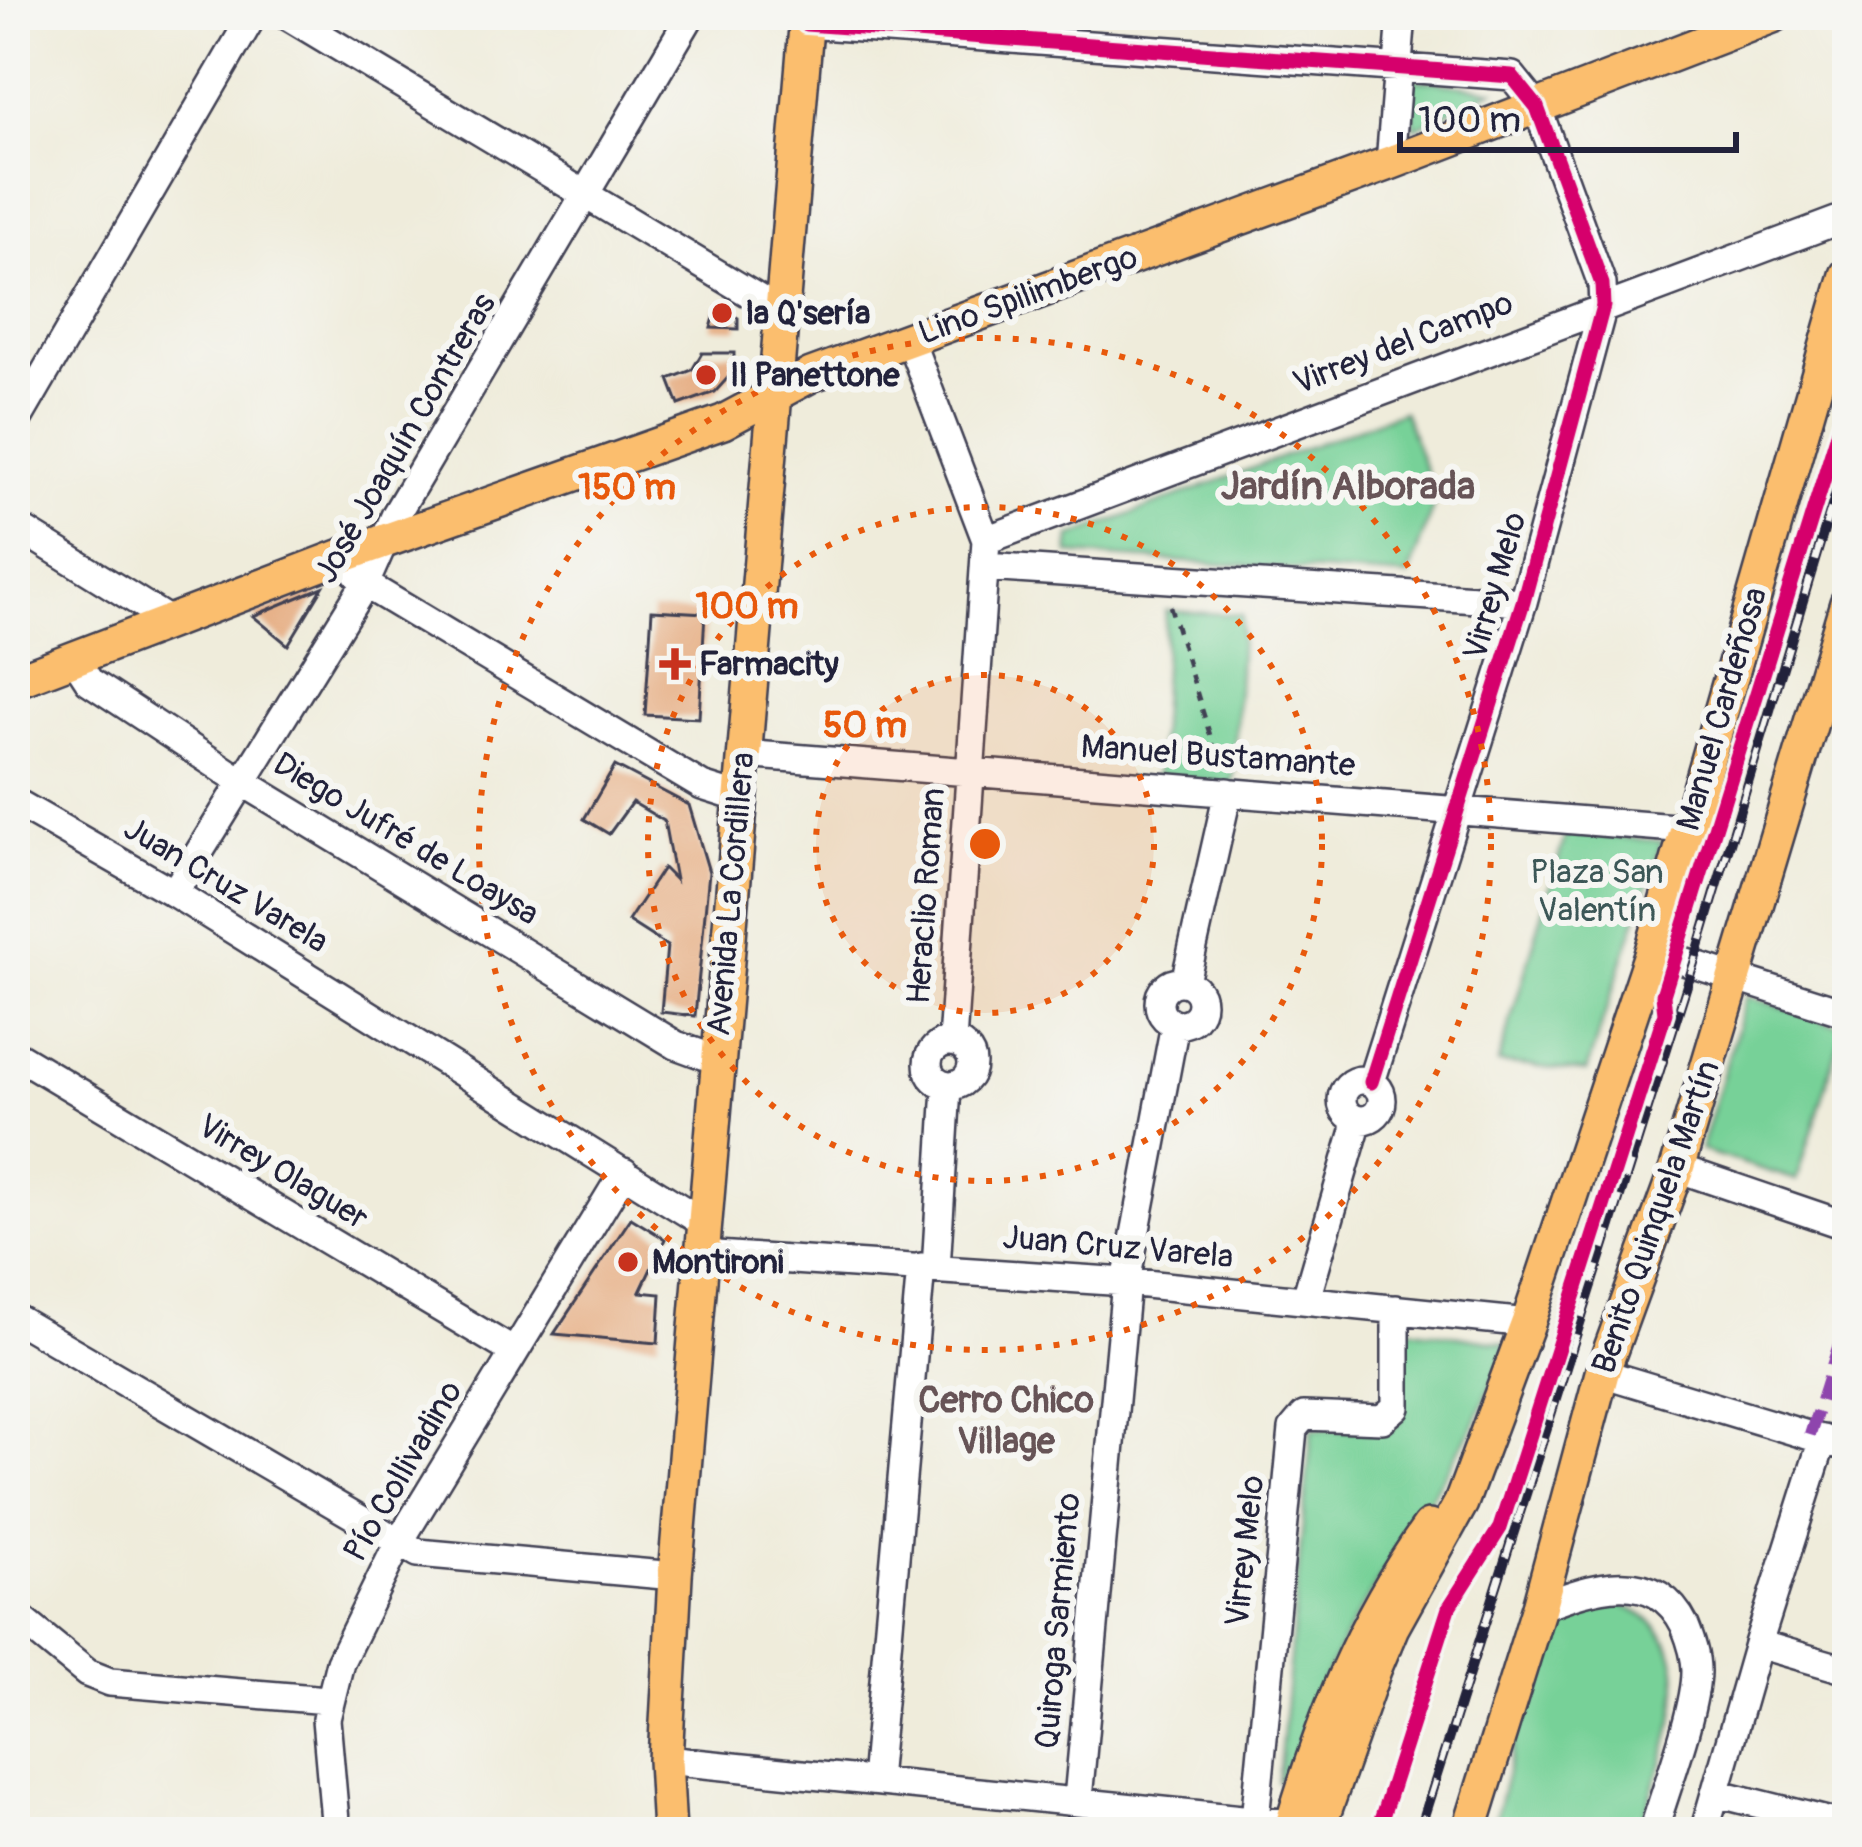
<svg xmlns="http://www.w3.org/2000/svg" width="1862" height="1847" viewBox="0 0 1862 1847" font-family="Pangolin,sans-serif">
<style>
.green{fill:#77d198;stroke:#4c7a6a;stroke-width:3}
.building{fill:#e7b28a}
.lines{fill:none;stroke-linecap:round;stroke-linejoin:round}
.minor-casing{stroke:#414053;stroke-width:32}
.major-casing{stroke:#414053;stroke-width:38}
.path{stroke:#414053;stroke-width:4.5;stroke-dasharray:9 9;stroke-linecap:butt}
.minor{stroke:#fff;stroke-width:27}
.major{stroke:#fbbe6e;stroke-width:33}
.rail-casing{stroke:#22223b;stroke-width:10}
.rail{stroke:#f6f6f2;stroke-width:6;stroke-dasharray:18;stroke-linecap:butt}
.quiet{stroke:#8e44ad;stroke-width:12;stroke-dasharray:24 12;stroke-linecap:butt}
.cycleway-casing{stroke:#f6f6f2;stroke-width:22}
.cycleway{stroke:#d6006c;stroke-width:15}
.ring{fill:none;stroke:#e8590c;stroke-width:6;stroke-dasharray:6 12}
.poi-dot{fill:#c8321e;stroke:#f6f6f2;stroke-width:4.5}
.labels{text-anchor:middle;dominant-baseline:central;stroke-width:12;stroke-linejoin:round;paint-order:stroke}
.street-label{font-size:33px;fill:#22223b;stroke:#f6f6f2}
.poi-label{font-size:33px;font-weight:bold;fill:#22223b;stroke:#f6f6f2;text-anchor:start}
.park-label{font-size:33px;fill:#3c5757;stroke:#f6f6f2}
.neighbourhood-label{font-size:36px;font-weight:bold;fill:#675457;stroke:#f6f6f2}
.quarter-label{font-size:39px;font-weight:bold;fill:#675457;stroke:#f6f6f2}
.centre{fill:#e8590c;stroke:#f6f6f2;stroke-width:6}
.ring-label{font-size:36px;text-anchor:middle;font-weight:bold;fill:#e8590c;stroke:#f6f6f2;stroke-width:12;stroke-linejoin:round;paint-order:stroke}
</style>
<rect width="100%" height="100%" fill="#f6f6f2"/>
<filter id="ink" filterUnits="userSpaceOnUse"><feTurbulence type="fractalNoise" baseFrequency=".00833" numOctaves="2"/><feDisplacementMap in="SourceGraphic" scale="24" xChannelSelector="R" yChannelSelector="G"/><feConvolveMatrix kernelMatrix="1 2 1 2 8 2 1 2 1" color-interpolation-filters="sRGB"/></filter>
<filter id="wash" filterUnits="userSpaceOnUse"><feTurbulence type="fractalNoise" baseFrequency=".004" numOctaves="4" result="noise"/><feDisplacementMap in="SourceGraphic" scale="48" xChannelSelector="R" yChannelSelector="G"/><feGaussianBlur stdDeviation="2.7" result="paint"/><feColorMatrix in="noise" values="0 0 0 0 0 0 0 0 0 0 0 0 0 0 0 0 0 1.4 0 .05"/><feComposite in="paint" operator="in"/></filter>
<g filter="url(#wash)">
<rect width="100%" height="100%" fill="#efecdb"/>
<path class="green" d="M1409,78L1493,90L1415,128Z
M1403,411L1436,498L1408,577L1069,554L1071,537Z
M1166,611L1242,615L1233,783L1157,779Z
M1566,833L1662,841L1586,1072L1498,1063Z
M1747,996L1844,1027L1797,1180L1700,1150Z
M1402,1327L1508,1344L1474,1426L1352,1624L1324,1678L1288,1778L1278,1781L1312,1429L1389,1431L1401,1421Z
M1618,1604C1723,1638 1660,1759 1639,1832H1492L1543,1626L1569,1611Z"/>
<g id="blocks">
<path class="building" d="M717,307L738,318V329L711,328Z
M702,353H734V371L715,392L679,405L669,379L692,370Z
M323,587L288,645L253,616Z
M652,610L705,613L699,718L645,715Z
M615,766L689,805L709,872L695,1016L661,1012L667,946L628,921L663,868L675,880L664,821L632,802L609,834L584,819Z
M631,1218L665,1239L640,1292L661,1294L658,1343L554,1334Z"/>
</g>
</g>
<g filter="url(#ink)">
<use href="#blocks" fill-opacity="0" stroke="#414053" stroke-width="3"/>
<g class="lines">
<defs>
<path id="minor" d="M286,15L781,312
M806,24L1512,76L1537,107L1602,284L1603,306L1523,602L1371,1082
M1390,163L1402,15
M909,338L986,540L952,1042
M15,424L253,15
M15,525L168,620
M986,540L1847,217
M986,567L1523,602
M356,573L365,584L702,786L740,798
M74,658L89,681L241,781L676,1045L717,1060
M743,754L1688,829
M15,802L174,893L704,1223
M174,893L365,584L396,514L691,15
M1652,951L1847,1013
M1159 1003a21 21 0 1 1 42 0a21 21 0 1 1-42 0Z
M1185,982L1228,792
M928 1064a22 22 0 1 1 44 0a22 22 0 1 1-44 0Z
M15,1054L514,1352
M1342 1100a20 20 0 1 1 40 0a20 20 0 1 1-40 0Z
M1677,1168L1847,1226
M701,1254L1126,1282L1528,1323
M936,1269L947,1087
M1306,1299L1358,1120
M15,1318L418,1553L675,1576
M1602,1373L1847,1447
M1539,1607C1590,1588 1654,1563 1685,1626C1691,1641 1696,1655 1696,1671C1696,1710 1665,1791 1653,1832
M15,1614L87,1673L110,1682L327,1700
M1758,1644L1847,1670
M665,1760L1292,1824
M875,1781L921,1267
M1716,1793L1847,1826
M1078,1799L1126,1282L1175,1024
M1255,1820L1293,1429L1304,1416L1382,1419L1396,1407V1309
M336,1832L326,1719L340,1662L398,1544L624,1172
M1704,1832L1758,1644L1823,1439"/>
<path id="major" d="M15,681L342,556L723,422L811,375L1390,163L1775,15
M669,1832L665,1760L675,1576L807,15
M1290,1832C1323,1719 1360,1624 1429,1527
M1317,1832L1374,1670L1392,1627L1461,1503L1528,1323L1652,951L1847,275
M1469,1832L1539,1607L1602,1373L1677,1168L1847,603"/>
</defs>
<use href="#minor" class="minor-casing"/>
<use href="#major" class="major-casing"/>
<path class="path" d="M1170,606L1220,767"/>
<use href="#minor" class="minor"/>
<use href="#major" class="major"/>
<defs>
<path id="rail" d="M1419,1832L1694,963L1847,454"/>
</defs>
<use href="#rail" class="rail-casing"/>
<use href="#rail" class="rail"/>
<path class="quiet" d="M1810,1435L1847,1319"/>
<defs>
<path id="cycleway" d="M806,24L1512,76L1537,107L1602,284L1603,306L1523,602L1371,1082
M1377,1832L1449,1608L1500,1528L1665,1013L1663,995L1847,404"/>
</defs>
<use href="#cycleway" class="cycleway-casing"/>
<use href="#cycleway" class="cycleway"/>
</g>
</g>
<circle cx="985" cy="844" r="169" fill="#e8590c" fill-opacity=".12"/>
<g class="ring">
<circle cx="985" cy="844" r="169"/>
<circle cx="985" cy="844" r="337"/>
<circle cx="985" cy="844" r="506"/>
</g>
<g class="poi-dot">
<circle cx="722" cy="313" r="12"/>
<circle cx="706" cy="375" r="12"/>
<path d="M669 646h12v12h12v12h-12v12h-12v-12h-12v-12h12z"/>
<circle cx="628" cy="1262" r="12"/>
</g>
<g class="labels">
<g class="street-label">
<text transform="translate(1028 295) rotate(-20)">Lino Spilimbergo</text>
<text transform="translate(1403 343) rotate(-21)">Virrey del Campo</text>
<text transform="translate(405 438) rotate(-60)">José Joaquín Contreras</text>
<text transform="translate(1495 586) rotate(-74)">Virrey Melo</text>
<text transform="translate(1722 709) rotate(-74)">Manuel Cardeñosa</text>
<text transform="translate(1218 756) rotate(4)">Manuel Bustamante</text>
<text transform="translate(406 839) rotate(31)">Diego Jufré de Loaysa</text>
<text transform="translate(226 885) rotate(31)">Juan Cruz Varela</text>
<text transform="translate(731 894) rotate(-85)">Avenida La Cordillera</text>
<text transform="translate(926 896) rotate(-86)">Heraclio Roman</text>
<text transform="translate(283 1172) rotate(31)">Virrey Olaguer</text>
<text transform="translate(1656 1217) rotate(-71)">Benito Quinquela Martín</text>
<text transform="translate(1118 1247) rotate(5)">Juan Cruz Varela</text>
<text transform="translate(403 1471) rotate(-60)">Pío Collivadino</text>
<text transform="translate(1245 1551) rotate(-84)">Virrey Melo</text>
<text transform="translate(1058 1621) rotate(-85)">Quiroga Sarmiento</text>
</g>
<g class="poi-label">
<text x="746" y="313">la Q'sería</text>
<text x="730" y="375">Il Panettone</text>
<text x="699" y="664">Farmacity</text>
<text x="652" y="1262">Montironi</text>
</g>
<g class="park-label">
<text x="1597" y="872">Plaza San<tspan x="1597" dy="38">Valentín</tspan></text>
</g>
<g class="neighbourhood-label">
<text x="1006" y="1400">Cerro Chico<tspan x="1006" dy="41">Village</tspan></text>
</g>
<g class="quarter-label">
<text x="1348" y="486">Jardín Alborada</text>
</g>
</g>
<circle cx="985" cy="844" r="18" class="centre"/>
<g class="ring-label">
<text x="627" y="499">150 m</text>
<text x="747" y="618">100 m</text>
<text x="865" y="737">50 m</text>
</g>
<rect width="1862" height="1847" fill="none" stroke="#f6f6f2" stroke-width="60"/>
<path d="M1400 132v18h336v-18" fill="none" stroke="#22223b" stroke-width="6"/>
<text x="1418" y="132" font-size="36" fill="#22223b" stroke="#f6f6f2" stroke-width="9" paint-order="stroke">100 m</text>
</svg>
